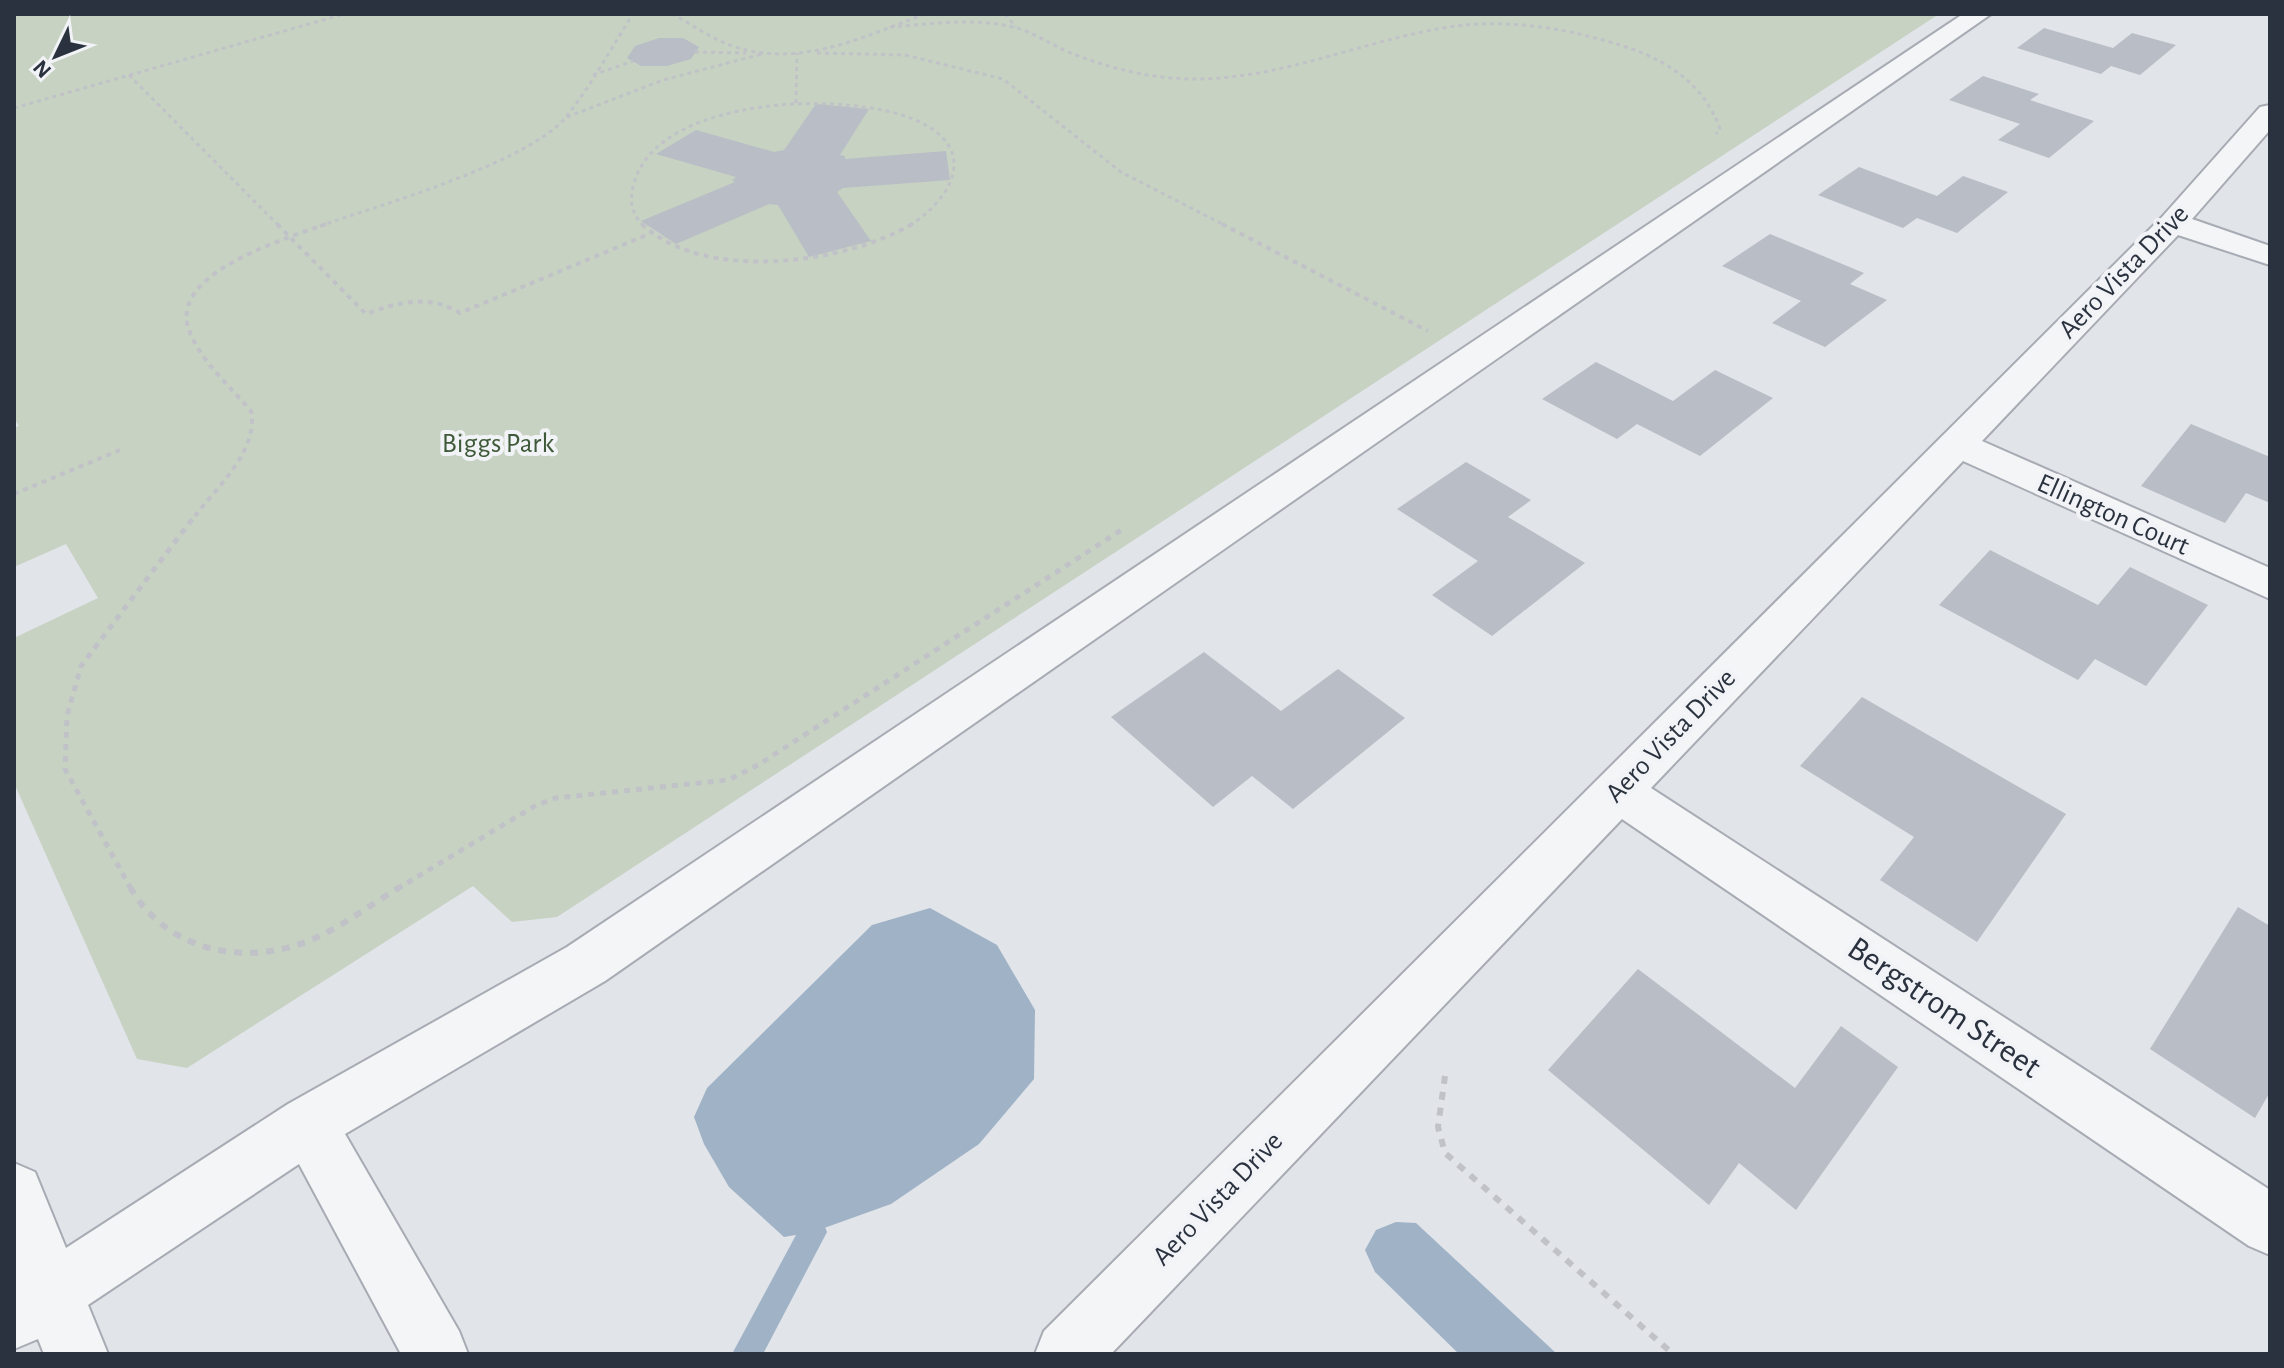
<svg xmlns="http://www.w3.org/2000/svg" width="2284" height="1368" viewBox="0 0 2284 1368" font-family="'Alegreya Sans',sans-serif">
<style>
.green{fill:#c7d2c3}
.water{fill:#9fb2c6}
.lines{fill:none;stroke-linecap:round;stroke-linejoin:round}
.stream{fill:#9fb2c6;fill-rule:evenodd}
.building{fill:#b9bdc5}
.minor-casing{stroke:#a7abb3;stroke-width:4}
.path-far3{stroke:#c0c2c7;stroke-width:3;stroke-dasharray:4 4;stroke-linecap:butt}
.path-far2{stroke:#c0c2c7;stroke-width:4;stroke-dasharray:5 5;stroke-linecap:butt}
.path-far1{stroke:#c0c2c7;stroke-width:5;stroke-dasharray:6 6;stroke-linecap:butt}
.path{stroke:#c0c2c7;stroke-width:6;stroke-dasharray:8 8;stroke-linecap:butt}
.minor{fill:#f4f5f7;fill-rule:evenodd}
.labels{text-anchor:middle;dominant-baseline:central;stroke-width:8;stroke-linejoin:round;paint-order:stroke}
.street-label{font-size:28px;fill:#2b323f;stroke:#f1f3f6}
.park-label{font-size:28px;fill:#3f5a39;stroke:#f1f3f6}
.near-street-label{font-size:34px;fill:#2b323f;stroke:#f1f3f6}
</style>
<rect width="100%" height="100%" fill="#e1e4e9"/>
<path class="green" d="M14,14H1939L557,917L512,922L473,886L187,1068L137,1059L14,783V638L98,598L66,544L14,567V428L19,426L14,418Z"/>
<path class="water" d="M930,908L997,945L1035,1010L1034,1079L979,1144L891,1204L813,1232L784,1237L729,1187L704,1144L694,1117L707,1088L872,925Z
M1396,1222L1416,1223L1557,1354H1459L1375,1272L1365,1250L1376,1230Z"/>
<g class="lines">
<path class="stream" d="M813,1218L823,1222L827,1232L763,1354H732L803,1222Z"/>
</g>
<path class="building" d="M2044,28L2113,48L2132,33L2176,45L2140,75L2111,66L2101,74L2017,48Z
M659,38H683L699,47L691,59L667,66H641L627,58L635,46Z
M1983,76L2039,94L2030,100L2094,121L2049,158L1998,140L2020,124L1949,100Z
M816,104L869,109L840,155L845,156V159L946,151L950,180L843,188L837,192L871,241L809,257L778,205L769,204L676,244L641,221L735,182L732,180L736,177L656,154L696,130L774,152L784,150Z
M1859,167L1937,196L1963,176L2008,192L1957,233L1917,218L1903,228L1818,195Z
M1770,234L1864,273L1850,284L1887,300L1825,347L1772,323L1801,301L1722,266Z
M1596,362L1673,401L1715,370L1773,398L1700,456L1637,424L1617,439L1542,399Z
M2191,424L2270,457V503L2246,493L2225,523L2141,486Z
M1466,462L1531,500L1508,517L1585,563L1492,636L1432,595L1478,561L1397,509Z
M1990,550L2098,605L2130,567L2208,605L2146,686L2095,659L2078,680L1939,605Z
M1204,652L1281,711L1338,669L1405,718L1293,809L1252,776L1213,807L1111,717Z
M1862,697L2066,814L1977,942L1880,880L1914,837L1800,766Z
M2238,907L2270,926V1092L2255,1118L2150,1049Z
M1638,969L1795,1088L1841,1026L1898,1067L1796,1210L1739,1163L1709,1205L1548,1070Z"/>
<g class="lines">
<defs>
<path id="minor" d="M1963,14H1991L605,981L345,1134L459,1331L468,1354H401L299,1164L88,1305L108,1354H44L38,1339L14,1349V1281L16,1280L14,1163L35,1172L66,1248L288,1104L567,947Z
M2270,105V130L2192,219L2270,246V265L2178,235L1982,441L2270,568V599L1963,461L1651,788L2270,1190V1255L2249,1246L1622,819L1111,1354H1035L1044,1331L2162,217L2260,107Z"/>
</defs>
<use href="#minor" class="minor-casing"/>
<path class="path-far3" d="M672,14C693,25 716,42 739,48C804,67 865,36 925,14
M1005,14L1016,27
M890,27C931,24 976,17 1017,28C1034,33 1049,43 1066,51C1107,68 1151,79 1195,79C1285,79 1368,38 1456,26C1512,19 1570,29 1623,46C1667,60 1704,84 1720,129L1716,134
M695,52L746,53
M817,53L905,55L1003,79L1121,172L1226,226
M129,75L279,226
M593,75L633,61
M796,103L797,53
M14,108L344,14
M567,117L663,80L762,54
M320,226C380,205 528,163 566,117C591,86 611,48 633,14
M644,226C629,212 629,196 636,177C667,96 845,91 913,119C979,146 956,196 909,226"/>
<path class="path-far2" d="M277,224L366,314C398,302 429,294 460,313L649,234
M642,224C703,283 845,264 912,224
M1222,224L1428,331
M14,494L120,450
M195,516C217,487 259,450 251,411C230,386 198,359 188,327C172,271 289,238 326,224"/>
<path class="path-far1" d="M131,889L65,769L67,716L81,666L196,514
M397,889L533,807L555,798L728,780L758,765L1126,527"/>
<path class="path" d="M130,887C164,947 234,965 297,945C333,934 368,906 400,887
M1445,1076L1438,1127L1445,1153L1673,1354"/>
<use href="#minor" class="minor"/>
</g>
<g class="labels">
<g class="street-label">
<text transform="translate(2124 272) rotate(-46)">Aero Vista Drive</text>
<text transform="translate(2113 515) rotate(24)">Ellington Court</text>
<text transform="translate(1671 736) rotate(-46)">Aero Vista Drive</text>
<text transform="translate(1218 1199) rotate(-46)">Aero Vista Drive</text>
</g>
<g class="park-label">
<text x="498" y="444">Biggs Park</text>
</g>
<g class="near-street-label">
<text transform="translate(1944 1008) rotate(34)">Bergstrom Street</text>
</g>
</g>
<rect width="2284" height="1368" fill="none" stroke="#2b323f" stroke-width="32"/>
<g transform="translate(56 56) rotate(227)" stroke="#f1f3f6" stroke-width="6" paint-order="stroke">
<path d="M0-6L14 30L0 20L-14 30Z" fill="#2b323f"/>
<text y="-12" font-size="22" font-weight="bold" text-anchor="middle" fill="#2b323f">N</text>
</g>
</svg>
